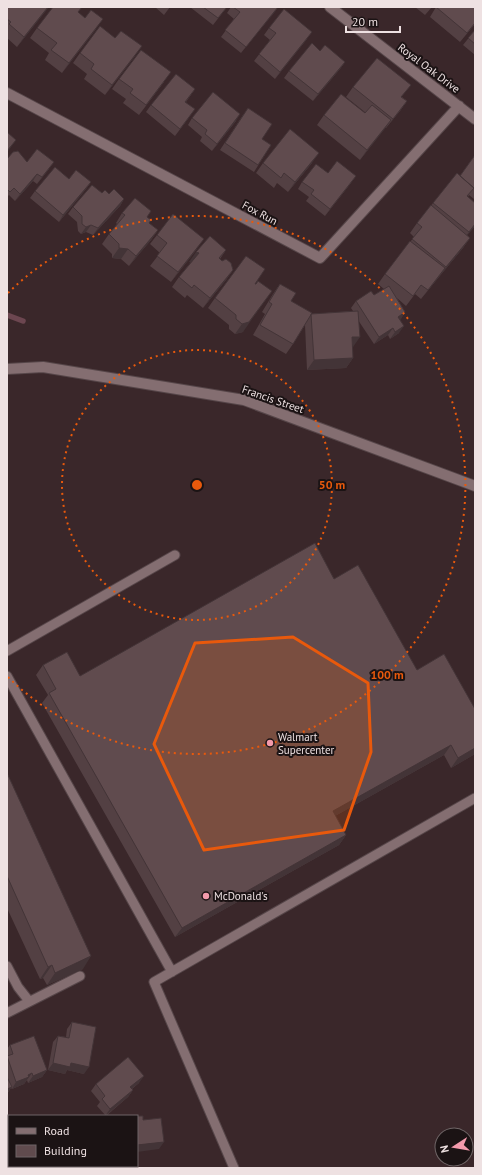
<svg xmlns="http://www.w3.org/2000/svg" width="482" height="1175" viewBox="0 0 482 1175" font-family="'PT Sans',sans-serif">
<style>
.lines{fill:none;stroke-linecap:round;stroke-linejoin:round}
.stream{stroke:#6c4650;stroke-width:5.5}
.lane-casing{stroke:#564649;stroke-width:11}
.street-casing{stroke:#564649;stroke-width:12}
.lane{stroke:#846e71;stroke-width:9}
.street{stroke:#846e71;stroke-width:10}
.wall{fill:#534043}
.shaded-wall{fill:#433437}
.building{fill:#604b4e;stroke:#433437}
.marked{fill:#e8590c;fill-opacity:0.2;stroke:#e8590c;stroke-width:3;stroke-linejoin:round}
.ring{fill:none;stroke:#e8590c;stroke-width:2;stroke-dasharray:2 4}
.poi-dot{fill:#f39aab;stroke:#1b1314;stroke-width:1.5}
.labels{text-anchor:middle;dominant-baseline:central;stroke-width:4;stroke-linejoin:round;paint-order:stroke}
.street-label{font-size:11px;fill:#eee1e2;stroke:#1b1314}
.poi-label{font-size:11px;fill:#eee1e2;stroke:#1b1314;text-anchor:start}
.centre{fill:#e8590c;stroke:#1b1314;stroke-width:2}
.ring-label{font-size:12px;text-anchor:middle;font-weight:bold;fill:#e8590c;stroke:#1b1314;stroke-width:4;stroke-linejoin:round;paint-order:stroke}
</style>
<rect width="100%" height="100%" fill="#3a272a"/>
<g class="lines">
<path class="stream" d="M7,315L23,321"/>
<defs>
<path id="lane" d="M7,651L175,555
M7,676L172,972
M7,966L18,987L29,1001
M7,1013L80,976
M234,1168L154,982L475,798"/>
<path id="street" d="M330,7L475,119
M7,93L320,258L459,106
M7,369L43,367L244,400L475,486
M7,1165L9,1164"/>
</defs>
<use href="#lane" class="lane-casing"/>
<use href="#street" class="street-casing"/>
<use href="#lane" class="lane"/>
<use href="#street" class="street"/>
</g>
<path class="wall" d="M7,7L47,9L17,47L7,38Z
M155,7H170L164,15Z
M190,7H227L213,25Z
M231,7H278L241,53L221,37L234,19L227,13Z
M415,7H432L425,15Z
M436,7L475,24L460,42L430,17Z
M78,12L96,29L62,73L45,60L49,53L30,38L37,28Z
M269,28L307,39L275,79L254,61L270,40L264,35Z
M475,30V55L463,45Z
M320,51L345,62L340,69L313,101L284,78L289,71Z
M80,53L135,56L105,95L84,79L87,74L73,63Z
M119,79L164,82L139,115L123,103L126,99L112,89Z
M353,87L402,97L407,101L400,111L386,128H385L360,160L317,125L324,115L365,113H366L346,97Z
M195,89L186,102L190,116L175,136L146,112L151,105Z
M243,115L262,139L271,145L254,172L220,150Z
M192,118L236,121L212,151L200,141L202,137L188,125Z
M475,155V197L474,199L469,195L468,197L475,203V226L467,235L470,238L463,248L439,277L421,299L415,294L406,306L397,298L405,312L400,320L399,333L390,339L388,335L374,344L358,320L353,347V358L346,368L307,370L305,325L293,344L286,354L253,335L265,314L262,312L273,294L280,284L291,301L311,314L353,311L351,308L356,301L374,295L384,289L378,284L385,274L414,237L410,233L417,223L433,203L460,176Z
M7,159L27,162L49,169L37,184L33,181L15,201L9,195L7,197Z
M263,163H312L288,192L277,183L274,188L256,173Z
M328,173L351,183L325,216L306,201L309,197L298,189L302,182Z
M69,179L91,182L86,189L59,222L30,198L35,191Z
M102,193L109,194L124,199L120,206L93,235L86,232L81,234L78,231L77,222L68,214L73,207Z
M151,211L147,217L149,223L158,230L151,240L129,266L121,259L112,258V254L102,244L109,234L117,224L116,223L122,213Z
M157,235L197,249L171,282L150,266L160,253L150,244Z
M226,250L220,259L233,270L226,280L203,308L187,295L185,298L172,287L179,277L191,262H189Z
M255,284L243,332L235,334L229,329V325L208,308L215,298Z
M334,579L417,670L475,709V754L451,768L444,755L335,816L346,835L339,845L175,937L42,703L48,695L36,675L43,665L80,676Z
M7,773L83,969L47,985L43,978L40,979L7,908Z
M72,1022L84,1074L67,1070L65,1074L48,1070L53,1042L58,1036L66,1037L67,1029Z
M10,1045L47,1070L42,1077L28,1083L27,1080L24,1084L12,1089L11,1088L7,1094V1077L8,1080L7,1076V1049Z
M139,1083L132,1089L133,1090L128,1097L106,1116L97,1106L100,1102L91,1091L96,1084Z"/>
<path class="shaded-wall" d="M48,7H49L17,47L24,37Z
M278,7L275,12L241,53L246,47Z
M103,19L96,29L62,73L69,63Z
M312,32L307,39L275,79L280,72Z
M142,46L135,56L105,95L112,85Z
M345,62L340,69L313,101L318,94Z
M407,101L400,111L386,128Z
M240,114L236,121L212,151L217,144Z
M391,120L384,130L360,160L367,150Z
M16,140L9,150L7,152V151Z
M319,153L312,163L288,192L295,182Z
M54,162L49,169L37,184L42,177Z
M37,174L33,181L15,201L20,194Z
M356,176L351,183L325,216L330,209Z
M91,182L86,189L59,222L63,215Z
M124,199L120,206L93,235L98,228Z
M475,224V226L462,242L469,232Z
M91,225L86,232L81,234L86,227Z
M158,230L151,240L129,266L136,256Z
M470,238L463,248L439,277L446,267Z
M204,239L197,249L171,282L178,272Z
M119,248L128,249L121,259L112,258Z
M196,252L199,253L192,263L189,262Z
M445,268L438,278L421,299L428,290Z
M233,270L226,280L203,308L210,298Z
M272,291L243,332L235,334L242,324Z
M405,312L401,319L393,324L398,317Z
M404,326L399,333L390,339L395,332Z
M393,328L388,335L374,344L379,337Z
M352,337H360L353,347Z
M353,358L346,368L307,370L314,360Z
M451,745L444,755L326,821L333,811Z
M475,748V754L451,768L458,758Z
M346,835L339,845L175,937L182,928Z
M91,956L83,969L47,985L55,973Z
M52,965L43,978L40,979L48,967Z
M53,1063H71L89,1067L84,1074L67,1070L65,1074L48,1070Z
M47,1070L42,1077L28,1083L33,1076Z
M32,1073L24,1084L12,1089L16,1082L28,1075Z
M144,1076L139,1083L125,1094L130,1087Z
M12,1087L7,1093V1094V1089Z
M133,1090L128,1097L105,1116L110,1109Z
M164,1142L159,1149L137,1152V1145Z"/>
<path class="building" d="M7,7H48L24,37L9,24L11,22L7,19Z
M53,7H82L78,12L85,18L91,10L103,19L69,63L51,50L57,43L37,28Z
M203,7H227L218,18Z
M233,7H278L246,47L225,30L240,12Z
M436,7H475V23L467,33Z
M284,9L312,32L280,72L259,54L276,33L269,28Z
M100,26L115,38L121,31L142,46L112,85L91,69L94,64L80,53Z
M475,30V44L468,38Z
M312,43L320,51L325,45L345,62L318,94L289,71Z
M141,50L171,72L146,105L130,93L133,89L119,79Z
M377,58L411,85L401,97L407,101L393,119L353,87Z
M176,74L195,89L185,102L195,109L180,129L151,105Z
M213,92L240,114L217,144L205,134L207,130L192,118Z
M341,94L365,113L372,105L391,120L367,150L324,115Z
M248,108L272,124L262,139L271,145L258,165L225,143Z
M290,129L319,153L295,182L284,173L281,178L263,163Z
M7,132L16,140L7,151Z
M37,149L54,162L42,177L37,174L20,194L14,188L10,192L7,189V159L13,152L18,151L27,162Z
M475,155V189L460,176Z
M337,161L356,176L330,209L311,194L314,190L302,182L316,164L328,173Z
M55,167L69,179L76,170L91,182L63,215L35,191Z
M457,173L474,188L467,196L475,203V224L469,232L433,203Z
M92,185L102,193L105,190L109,194L114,189L124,199L98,228L91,225L86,227L82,224V216L73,207Z
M135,198L151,211L147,217L151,220L149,223L158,230L136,256L128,249L119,248V244L109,234L125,215L122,213Z
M431,205L470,238L446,267L412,239L422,227L417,223Z
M173,214L204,239L178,272L157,256L167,243L157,235Z
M210,236L226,250L219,258L222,261L226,259L231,263L233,270L210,298L194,285L192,288L179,277L199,253L196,252Z
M410,241L445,268L428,290L421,285L413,296L385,274Z
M246,256L265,269L255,284H256L258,281L272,291L249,322L242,324L236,319V315L215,298Z
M280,284L296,293L291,301L312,313L293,344L260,325L272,304L269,302Z
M389,286L405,312L398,317L404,326L395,332L393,328L379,337L356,301L371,291L374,295Z
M358,311L360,337H352L353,358L314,360L311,314Z
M315,543L334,579L358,565L417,670L444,654L475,709V748L458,758L451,745L333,811L346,835L182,928L49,693L56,689L43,665L67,652L80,676Z
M7,773L91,956L55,973L52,965L48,967L7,876Z
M72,1022L96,1027L89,1067L71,1063L70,1067L53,1063L58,1036L69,1038Z
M34,1036L47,1070L33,1076L32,1073L28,1075L29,1077L16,1082L7,1056L13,1054L10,1045Z
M128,1057L144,1076L130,1087L133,1090L110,1109L102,1099L105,1096L96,1084Z
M7,1077L12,1087L7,1089Z
M137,1116H143V1120L161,1118L164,1142L137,1145Z
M114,1166H136L140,1168H113Z"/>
<path class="marked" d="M293,637L368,683L371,752L344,830L204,850L154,744L195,643Z"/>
<g class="ring">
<circle cx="197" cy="485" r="135"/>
<path d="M8 293A269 269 0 1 1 8 677"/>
</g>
<g class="poi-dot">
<circle cx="270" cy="743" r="4"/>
<circle cx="206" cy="896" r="4"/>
</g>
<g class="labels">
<g class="street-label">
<text transform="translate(429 68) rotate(37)">Royal Oak Drive</text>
<text transform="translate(260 213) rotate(28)">Fox Run</text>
<text transform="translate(273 399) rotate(19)">Francis Street</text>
</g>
<g class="poi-label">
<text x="278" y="737">Walmart<tspan x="278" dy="13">Supercenter</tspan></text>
<text x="214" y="896">McDonald's</text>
</g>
</g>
<circle cx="197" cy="485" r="6" class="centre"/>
<g class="ring-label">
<text x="332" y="489">50 m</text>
<text x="387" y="679">100 m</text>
</g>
<rect width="482" height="1175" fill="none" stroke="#eee1e2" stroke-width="16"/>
<rect x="8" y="1115" width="130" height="52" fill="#1b1314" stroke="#6f6566"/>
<rect x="16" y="1128" width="20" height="6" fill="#846e71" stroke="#6f6566"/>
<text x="44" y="1135" font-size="12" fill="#eee1e2">Road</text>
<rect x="16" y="1145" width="20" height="12" fill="#604b4e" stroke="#6f6566"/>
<text x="44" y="1155" font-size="12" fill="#eee1e2">Building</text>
<g transform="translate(454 1147) rotate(258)"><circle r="19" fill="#1b1314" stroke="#6f6566"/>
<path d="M0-3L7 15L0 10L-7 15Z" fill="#f39aab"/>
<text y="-6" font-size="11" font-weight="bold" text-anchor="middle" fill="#eee1e2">N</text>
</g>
<path d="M346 26v6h54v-6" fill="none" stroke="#eee1e2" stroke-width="2"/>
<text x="352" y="26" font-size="12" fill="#eee1e2" stroke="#1b1314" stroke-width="3" paint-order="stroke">20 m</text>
</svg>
